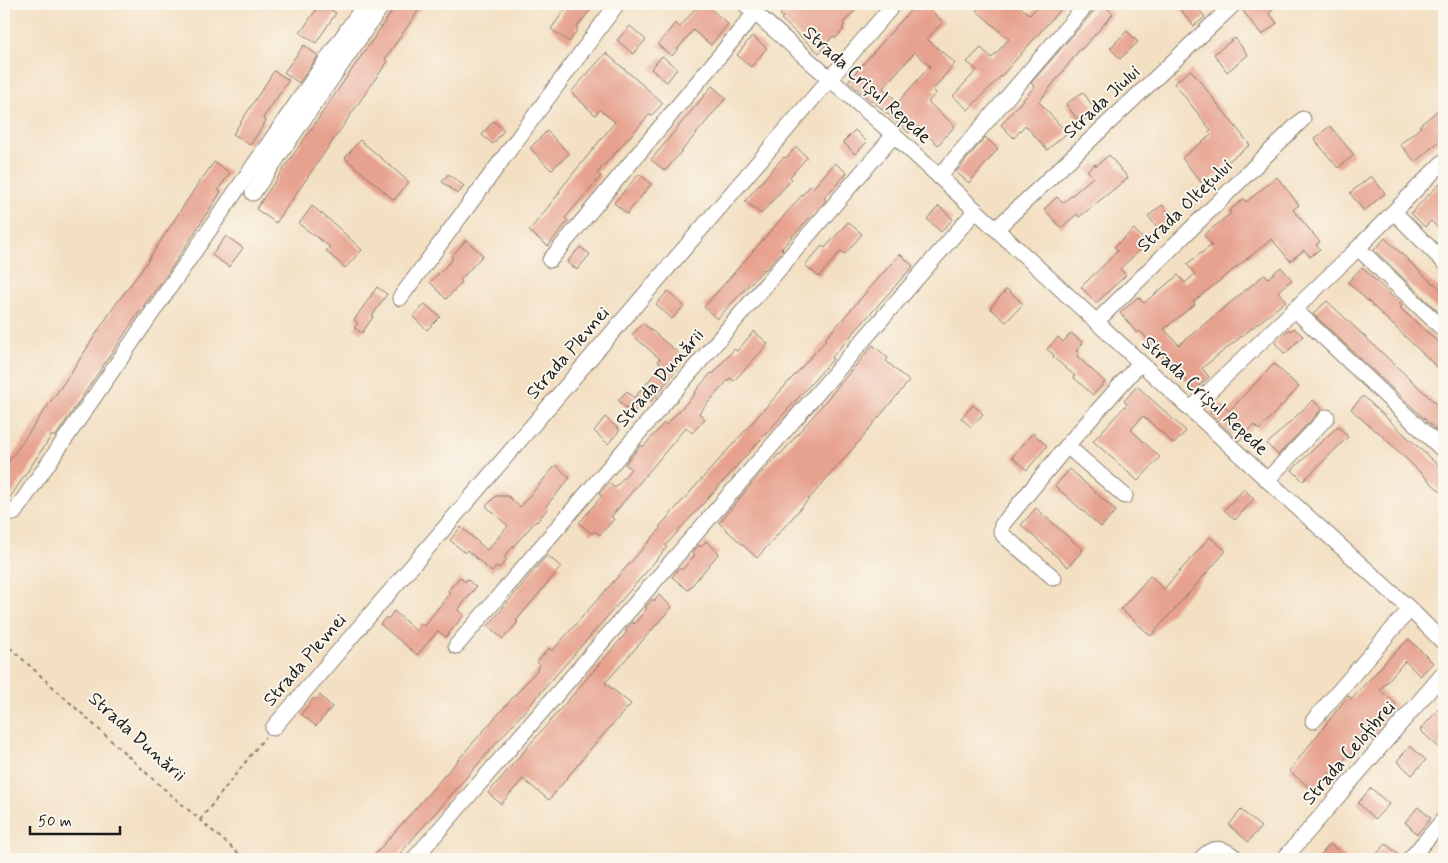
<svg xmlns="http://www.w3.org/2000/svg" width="1448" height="863" viewBox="0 0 1448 863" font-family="Mynerve,sans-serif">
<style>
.building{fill:#e7a28f;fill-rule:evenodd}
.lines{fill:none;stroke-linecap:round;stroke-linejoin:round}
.minor-casing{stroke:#887e6f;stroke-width:17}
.path{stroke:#887e6f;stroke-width:2;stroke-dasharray:4 4;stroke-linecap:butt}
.minor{stroke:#fff;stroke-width:15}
.labels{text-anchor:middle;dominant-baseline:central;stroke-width:4;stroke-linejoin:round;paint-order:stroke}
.street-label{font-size:19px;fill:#1c1c1c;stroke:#fbf7ec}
</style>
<rect width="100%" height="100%" fill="#fbf7ec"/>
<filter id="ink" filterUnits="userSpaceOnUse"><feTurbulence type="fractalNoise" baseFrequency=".02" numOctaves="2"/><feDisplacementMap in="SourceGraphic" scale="10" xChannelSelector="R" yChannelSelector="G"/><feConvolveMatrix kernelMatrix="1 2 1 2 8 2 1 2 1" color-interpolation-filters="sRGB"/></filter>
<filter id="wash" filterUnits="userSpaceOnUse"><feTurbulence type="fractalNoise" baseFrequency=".0096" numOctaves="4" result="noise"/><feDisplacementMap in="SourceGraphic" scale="20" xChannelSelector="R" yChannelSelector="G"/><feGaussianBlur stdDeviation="1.12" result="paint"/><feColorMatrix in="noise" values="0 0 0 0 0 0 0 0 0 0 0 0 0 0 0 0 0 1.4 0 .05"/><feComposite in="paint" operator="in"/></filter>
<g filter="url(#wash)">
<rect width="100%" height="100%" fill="#f3dfc2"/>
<g id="blocks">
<path class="building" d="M320,4H322L336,13L316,43L300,33Z
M397,4H423L385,59L388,61L374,81L276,223L256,209Z
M569,4H587L592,8L576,28L578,29L569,42L551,29Z
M699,4H705L728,24L711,45L693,30L672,56L658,45L675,23L680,27Z
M795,4H861L843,23L845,25L842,28L844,29L836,38L833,36L819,53L781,19L783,17L780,15L789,5L792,8Z
M916,4H923L943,22L927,39L955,63L933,90L936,93L928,102L955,126L938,145L916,125L909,133L872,100L871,101L848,81ZM915,52L930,66L898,102L883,88Z
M982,4H1017L1030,15L1040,4H1065L1006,71L968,110L953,96L977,70L967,62L981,48L992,58L1009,39L976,10Z
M1100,4H1103L1113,14L1082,49L1081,48L1039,102L1067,133L1047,150L1025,125L1014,138L1001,125L1035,86L1031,83Z
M1176,4H1195L1205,17L1194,26Z
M1252,4H1268L1273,10L1269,13L1277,23L1262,35L1243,11Z
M630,26L646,40L633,54L617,40Z
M1127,31L1138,42L1120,59L1110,48Z
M752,36L767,48L751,67L737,55Z
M1235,38L1248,55L1227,72L1214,54Z
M304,45L318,56L299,83L284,72Z
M606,53L663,103L651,116L650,114L597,173L601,176L565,218L568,221L548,246L529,231L560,192L559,191L615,122L600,110L595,115L571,92Z
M662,56L677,69L667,82L651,69Z
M1191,70L1250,145L1222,166L1224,169L1203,185L1182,158L1211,135L1208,132L1211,130L1174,83Z
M274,71L289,80L263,118L266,121L250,145L233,134Z
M712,86L726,98L665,171L651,160Z
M1083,92L1096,111L1080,123L1066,104Z
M1444,105V137L1415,162L1400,144L1421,127L1419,126Z
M493,121L504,130L493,144L482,135Z
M1330,126L1354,155L1338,168L1314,139Z
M855,130L867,142L855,154L843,142Z
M547,131L569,154L551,170L530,148Z
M985,137L998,149L969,183L956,172Z
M360,140L409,182L394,200L345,158Z
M796,147L807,157L790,177L792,179L761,214L745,201L776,165L784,157L786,158Z
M1109,155L1128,178L1079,217L1077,214L1061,228L1044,209L1057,197L1063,203L1093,177L1087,170L1095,164L1096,166Z
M214,162L230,173L218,190L221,192L168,273L140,311L55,437L52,435L4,506V468L68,377L115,305L141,271L201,179H202Z
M835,163L847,173L824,198L826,200L781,249L783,250L765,270L764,269L717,319L704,307L810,186L813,188Z
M448,174L464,186L458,194L442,182Z
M639,174L651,184L627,214L614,203Z
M1371,176L1385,193L1364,211L1350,193Z
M1277,177L1299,205L1293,210L1320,242L1316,245L1320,249L1310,257L1304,250L1290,261L1272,239L1193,302L1195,304L1164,329L1179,345L1265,274L1268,278L1281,267L1292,280L1278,291L1286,301L1202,368L1209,377L1195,390L1140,331L1137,333L1120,313L1138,297L1144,303L1178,275L1185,283L1195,274L1187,264L1212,245L1204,235L1231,213L1229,211L1244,199L1246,202Z
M1444,179V234L1431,221L1425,227L1411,213Z
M1162,205L1175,222L1162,233L1148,216Z
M312,206L332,222L362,250L345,268L326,251L330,247L299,224Z
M939,206L953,219L941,232L927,219Z
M848,222L862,234L845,254L841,251L819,277L805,265L822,246L825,248Z
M1134,229L1147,243L1120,269L1126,275L1096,303L1081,287L1118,251L1114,247Z
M226,236L243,248L229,267L212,255Z
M1385,238L1433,284L1434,283L1444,293V317L1374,250Z
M466,240L483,255L460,280L462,282L446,299L430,282L453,259L451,257Z
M580,247L590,254L577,270L567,262Z
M900,254L913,266L831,358L833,359L666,545L667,547L647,571L395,859H371L537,670L540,665L537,662L549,648L552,651L598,599L661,528L659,527L826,340L825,339Z
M1362,267L1402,306L1400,308L1444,347V365L1440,370L1348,282Z
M377,287L387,294L372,316L373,317L362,333L354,328L358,323L354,320Z
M1007,289L1023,304L1006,322L990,308Z
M668,291L684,306L672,319L656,304Z
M1327,301L1444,411V437L1313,314Z
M425,304L440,317L427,330L413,317Z
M643,323L685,359L652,401L648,398L632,414L618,400L627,391L634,398L662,365L658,362L660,359L632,335Z
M1294,328L1303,336L1285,354L1275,343L1289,329L1291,331Z
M754,331L768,344L734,381L730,378L699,413L705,419L692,433L686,427L611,517L614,519L600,535L595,531L592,534L579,523L602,496L599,494L609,483L615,488L631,469L625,464L641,445L643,447L664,423L666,425L695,394L694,393L711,373L713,374L734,349L737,351Z
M1071,333L1083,343L1076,351L1079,353L1077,356L1105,382L1093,395L1073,377L1075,376L1053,357L1054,355L1047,349L1058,337L1063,342Z
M873,345L888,358L886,361L909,381L864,435H865L757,558L719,523L754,481L779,454L780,455Z
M1274,364L1299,387L1259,430L1254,425L1239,441L1210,413L1220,403L1229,411Z
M1137,386L1186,431L1174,444L1143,416L1131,430L1160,457L1138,481L1093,441L1127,404L1124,401Z
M1363,396L1444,471V495L1376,430L1375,431L1351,409Z
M1313,400L1322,409L1278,455L1267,444Z
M973,405L983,414L971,427L961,418Z
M605,417L620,430L608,444L594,431Z
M1338,426L1348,437L1303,481L1292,470Z
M1033,433L1047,446L1027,470L1012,457Z
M556,465L570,478L546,506L548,508L537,522L536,521L504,557L507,560L499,568L497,566L492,572L467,550L465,553L450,540L461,527L487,550L508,526L486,506L496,496H508L520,507Z
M1070,469L1116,511L1101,527L1055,486Z
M1244,489L1254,499L1235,520L1224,510Z
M1036,508L1083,550L1068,567L1021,525Z
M1210,537L1226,551L1151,636L1121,609L1150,576L1164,589Z
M706,541L719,553L688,590L672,577L679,568L682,570L695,555L692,553L699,545L701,547Z
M547,555L561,567L516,621L518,622L503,639L488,626Z
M460,577L465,582L467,579L476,587L458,610L464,615L446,637L438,631L417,655L380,624L386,617L388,619L394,611L416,631L421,624L424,626L450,593L448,591Z
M659,595L672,607L605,683L631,704L594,745L549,800L523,779L501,804L488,793L627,632L625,631L632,622L634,624L647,608L645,607L653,599L654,601Z
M1409,639L1433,663L1420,676L1405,661L1380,690L1396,704L1381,721L1384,724L1372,739L1369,737L1358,752L1355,750L1349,757L1347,756L1332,774L1330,772L1315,792L1289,771L1348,696L1352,699L1387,660Z
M320,695L332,707L316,726L301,714L314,698L316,700Z
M1444,703V752L1420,730Z
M1410,746L1426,760L1412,775L1397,761Z
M1371,788L1389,804L1375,819L1358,803Z
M1418,807L1431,818L1417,834L1405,822Z
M1241,810L1261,827L1248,842L1229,825Z
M1330,844L1348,859H1317Z
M1386,844L1401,857V859H1372Z"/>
</g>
</g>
<g filter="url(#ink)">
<use href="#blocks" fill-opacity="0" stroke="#887e6f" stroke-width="1"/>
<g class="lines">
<defs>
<path id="minor" d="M745,4L894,135L996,229L1277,489L1410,609L1444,643
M939,177L1087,4
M253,193L383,4
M1394,212L1444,262
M996,229L1234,4
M1358,248L1444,330
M550,260L755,13
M400,298L617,4
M1294,309L1444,451
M1096,322L1303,119
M1191,409L1350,256L1444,161
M1067,446L1125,496
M1267,480L1327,417
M14,513L365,4
M1054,578L1004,536L1001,531L1002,525L1071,441L1140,363
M456,646L894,135
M1313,721L1410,609
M273,728L894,4
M414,859L976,210
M1201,859C1213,845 1223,847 1237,859
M1284,859L1444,673
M1410,859L1444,819"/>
</defs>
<use href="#minor" class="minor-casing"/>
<path class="path" d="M4,642L154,780L245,859
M200,820L265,737"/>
<use href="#minor" class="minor"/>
</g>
</g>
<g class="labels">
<g class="street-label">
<text transform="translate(867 85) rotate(42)">Strada Crișul Repede</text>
<text transform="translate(1102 102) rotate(-43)">Strada Jiului</text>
<text transform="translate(1185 206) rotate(-44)">Strada Oltețului</text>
<text transform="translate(568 353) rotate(-49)">Strada Plevnei</text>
<text transform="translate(660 378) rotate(-49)">Strada Dunării</text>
<text transform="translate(1205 396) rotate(43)">Strada Crișul Repede</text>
<text transform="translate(305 660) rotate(-49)">Strada Plevnei</text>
<text transform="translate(137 737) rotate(42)">Strada Dunării</text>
<text transform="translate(1349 753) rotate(-49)">Strada Celofibrei</text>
</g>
</g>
<rect width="1448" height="863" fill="none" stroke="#fbf7ec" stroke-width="20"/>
<path d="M30 826v8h90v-8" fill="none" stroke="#1c1c1c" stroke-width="2.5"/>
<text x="38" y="826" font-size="15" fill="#1c1c1c" stroke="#fbf7ec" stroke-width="4" paint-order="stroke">50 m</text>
</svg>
